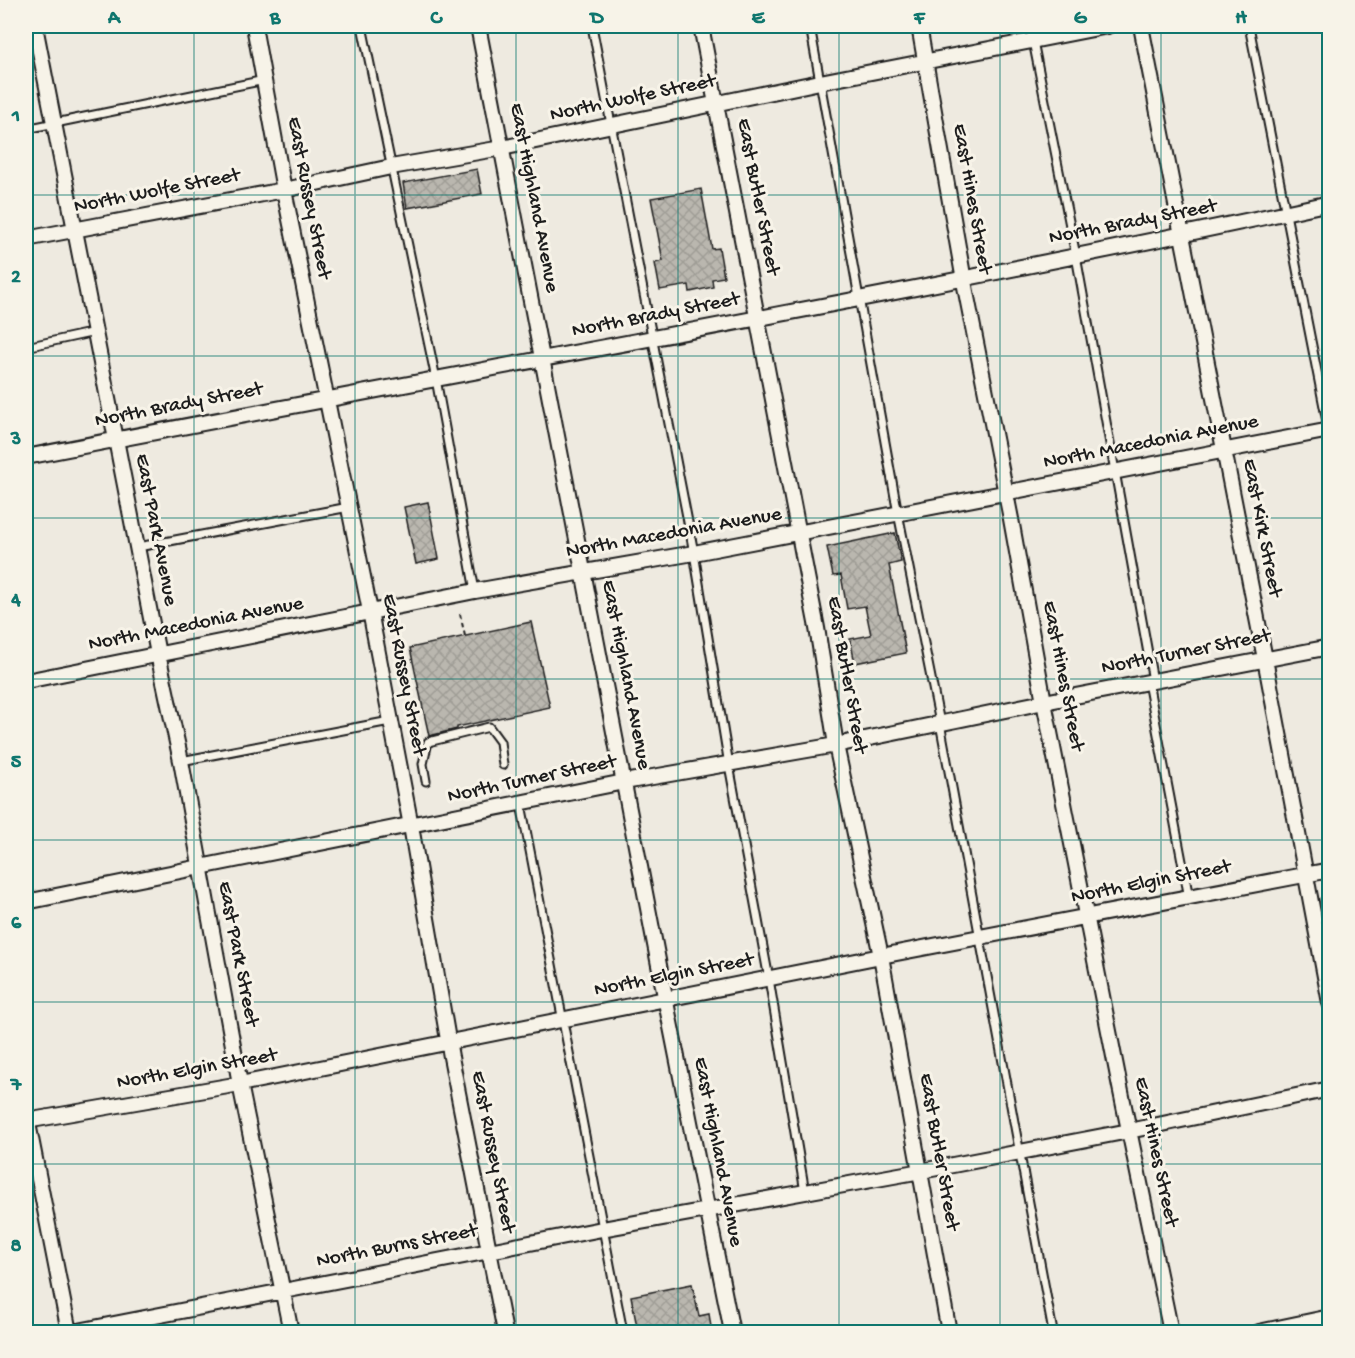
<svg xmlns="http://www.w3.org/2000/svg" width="1355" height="1358" viewBox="0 0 1355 1358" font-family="'Gochi Hand',sans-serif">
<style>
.building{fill:url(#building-cross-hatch);stroke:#1c1c1c;stroke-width:1.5}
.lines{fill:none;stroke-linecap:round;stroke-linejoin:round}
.lane-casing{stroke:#1c1c1c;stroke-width:11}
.street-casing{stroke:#1c1c1c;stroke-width:18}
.path{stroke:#1c1c1c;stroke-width:2;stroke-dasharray:4.5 4.5;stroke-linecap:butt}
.lane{stroke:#f7f3e8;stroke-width:7}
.street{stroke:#f7f3e8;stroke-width:14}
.grid{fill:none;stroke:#0f766e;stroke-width:1.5;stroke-opacity:0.55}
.labels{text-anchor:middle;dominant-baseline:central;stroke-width:6;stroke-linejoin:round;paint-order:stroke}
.street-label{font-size:21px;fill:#1c1c1c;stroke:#f7f3e8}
.neatline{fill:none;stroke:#0f766e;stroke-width:2}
.grid-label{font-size:20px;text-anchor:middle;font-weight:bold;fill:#0f766e}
</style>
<defs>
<pattern id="building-cross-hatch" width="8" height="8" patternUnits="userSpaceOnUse" patternTransform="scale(1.5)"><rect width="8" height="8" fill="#bab7af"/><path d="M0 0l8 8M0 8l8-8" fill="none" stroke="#9f9d96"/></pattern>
</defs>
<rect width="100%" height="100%" fill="#eeeae0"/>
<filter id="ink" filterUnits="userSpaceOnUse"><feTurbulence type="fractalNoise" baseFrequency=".0167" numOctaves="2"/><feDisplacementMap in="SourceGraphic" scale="12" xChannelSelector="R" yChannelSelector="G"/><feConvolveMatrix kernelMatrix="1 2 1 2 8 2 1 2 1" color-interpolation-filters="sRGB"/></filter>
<g filter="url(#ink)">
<path class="building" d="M477,169L482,194L407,208L403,183Z
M701,189L712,249L719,248L724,277L712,279L713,287L690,292L689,285L660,290L655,263L663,261L651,198Z
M428,502L439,559L416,564L404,507Z
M895,533L901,562L889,565L906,653L855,663L850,639L871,635L865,606L847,609L841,575L833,576L827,547Z
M531,622L550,707L457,727V729L429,736L410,648Z
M692,1284L699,1316L709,1314L711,1327L700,1329L701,1332H638L631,1296Z"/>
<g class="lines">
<defs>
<path id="lane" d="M362,26L436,379L475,591
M592,26L694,553L729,765L769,979L805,1192
M810,26L896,503L940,723L1053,1332
M1030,26L1076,256L1153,681
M1249,26L1329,432
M26,129L265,80
M26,347L95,332
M138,547L349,507
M1148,682L1189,898
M181,761L390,721
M426,781L423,764L428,742L489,727L500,742L503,765
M521,804L623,1332"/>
<path id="street" d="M35,26L158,654L181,761L240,1084L291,1332
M254,26L284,190L370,611L411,826L451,1057L505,1332
M478,26L668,1012L732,1332
M701,26L817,628L836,745L881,956L949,1332
M919,26L966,292L1011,519L1044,702L1120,1087L1171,1332
M1141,26L1265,659L1330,1003
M26,239L284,190L391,167L502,148L820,82L1108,26
M26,457C460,372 897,297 1330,203
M26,681L475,591L694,553L1330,430
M26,902L624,782L836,745L1044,702L1330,647
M26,1113L69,1332
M26,1121L240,1084L881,956L1330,870
M73,1332L602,1229L932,1169L1129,1131L1330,1089
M1259,1332L1330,1317"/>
</defs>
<use href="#lane" class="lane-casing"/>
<use href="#street" class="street-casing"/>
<path class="path" d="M460,614L465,636
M704,1328L705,1332"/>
<use href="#lane" class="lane"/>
<use href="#street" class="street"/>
</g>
</g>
<path class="grid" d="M194,26V1332M355,26V1332M516,26V1332M678,26V1332M839,26V1332M1000,26V1332M1161,26V1332M26,195H1330M26,356H1330M26,518H1330M26,679H1330M26,840H1330M26,1002H1330M26,1164H1330"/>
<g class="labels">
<g class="street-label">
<text transform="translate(633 99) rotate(-12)">North Wolfe Street</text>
<text transform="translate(157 192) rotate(-11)">North Wolfe Street</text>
<text transform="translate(757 197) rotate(79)">East Butler Street</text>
<text transform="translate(308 198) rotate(79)">East Russey Street</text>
<text transform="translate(533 198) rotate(79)">East Highland Avenue</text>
<text transform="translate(971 199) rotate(80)">East Hines Street</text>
<text transform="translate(1133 223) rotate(-11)">North Brady Street</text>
<text transform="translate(656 316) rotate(-11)">North Brady Street</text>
<text transform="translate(179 406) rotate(-11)">North Brady Street</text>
<text transform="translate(1151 443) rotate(-11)">North Macedonia Avenue</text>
<text transform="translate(1261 528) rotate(79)">East Kirk Street</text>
<text transform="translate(155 530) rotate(79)">East Park Avenue</text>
<text transform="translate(674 534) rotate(-10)">North Macedonia Avenue</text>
<text transform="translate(196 625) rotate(-11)">North Macedonia Avenue</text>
<text transform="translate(1186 653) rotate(-11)">North Turner Street</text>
<text transform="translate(403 675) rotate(79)">East Russey Street</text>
<text transform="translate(625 675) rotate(79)">East Highland Avenue</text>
<text transform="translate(846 675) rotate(80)">East Butler Street</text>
<text transform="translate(1062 676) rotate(79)">East Hines Street</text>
<text transform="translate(532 780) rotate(-12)">North Turner Street</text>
<text transform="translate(1151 883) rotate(-11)">North Elgin Street</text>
<text transform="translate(237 954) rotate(79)">East Park Street</text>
<text transform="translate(674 976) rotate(-11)">North Elgin Street</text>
<text transform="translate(197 1070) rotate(-10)">North Elgin Street</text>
<text transform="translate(492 1152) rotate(79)">East Russey Street</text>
<text transform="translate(717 1152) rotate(79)">East Highland Avenue</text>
<text transform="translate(938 1152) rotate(80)">East Butler Street</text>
<text transform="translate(1155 1152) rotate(78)">East Hines Street</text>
<text transform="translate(397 1247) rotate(-11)">North Burns Street</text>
</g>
</g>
<rect width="1355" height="1358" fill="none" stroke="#f7f3e8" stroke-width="66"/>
<rect x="33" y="33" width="1289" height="1292" class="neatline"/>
<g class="grid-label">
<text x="114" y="23">A</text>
<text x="275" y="23">B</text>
<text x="436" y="23">C</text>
<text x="597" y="23">D</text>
<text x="758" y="23">E</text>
<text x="919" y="23">F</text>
<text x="1080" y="23">G</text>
<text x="1241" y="23">H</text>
<text x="16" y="121">1</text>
<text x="16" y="282">2</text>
<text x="16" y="444">3</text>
<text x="16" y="605">4</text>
<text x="16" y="767">5</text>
<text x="16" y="928">6</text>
<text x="16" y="1090">7</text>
<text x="16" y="1251">8</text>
</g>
</svg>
